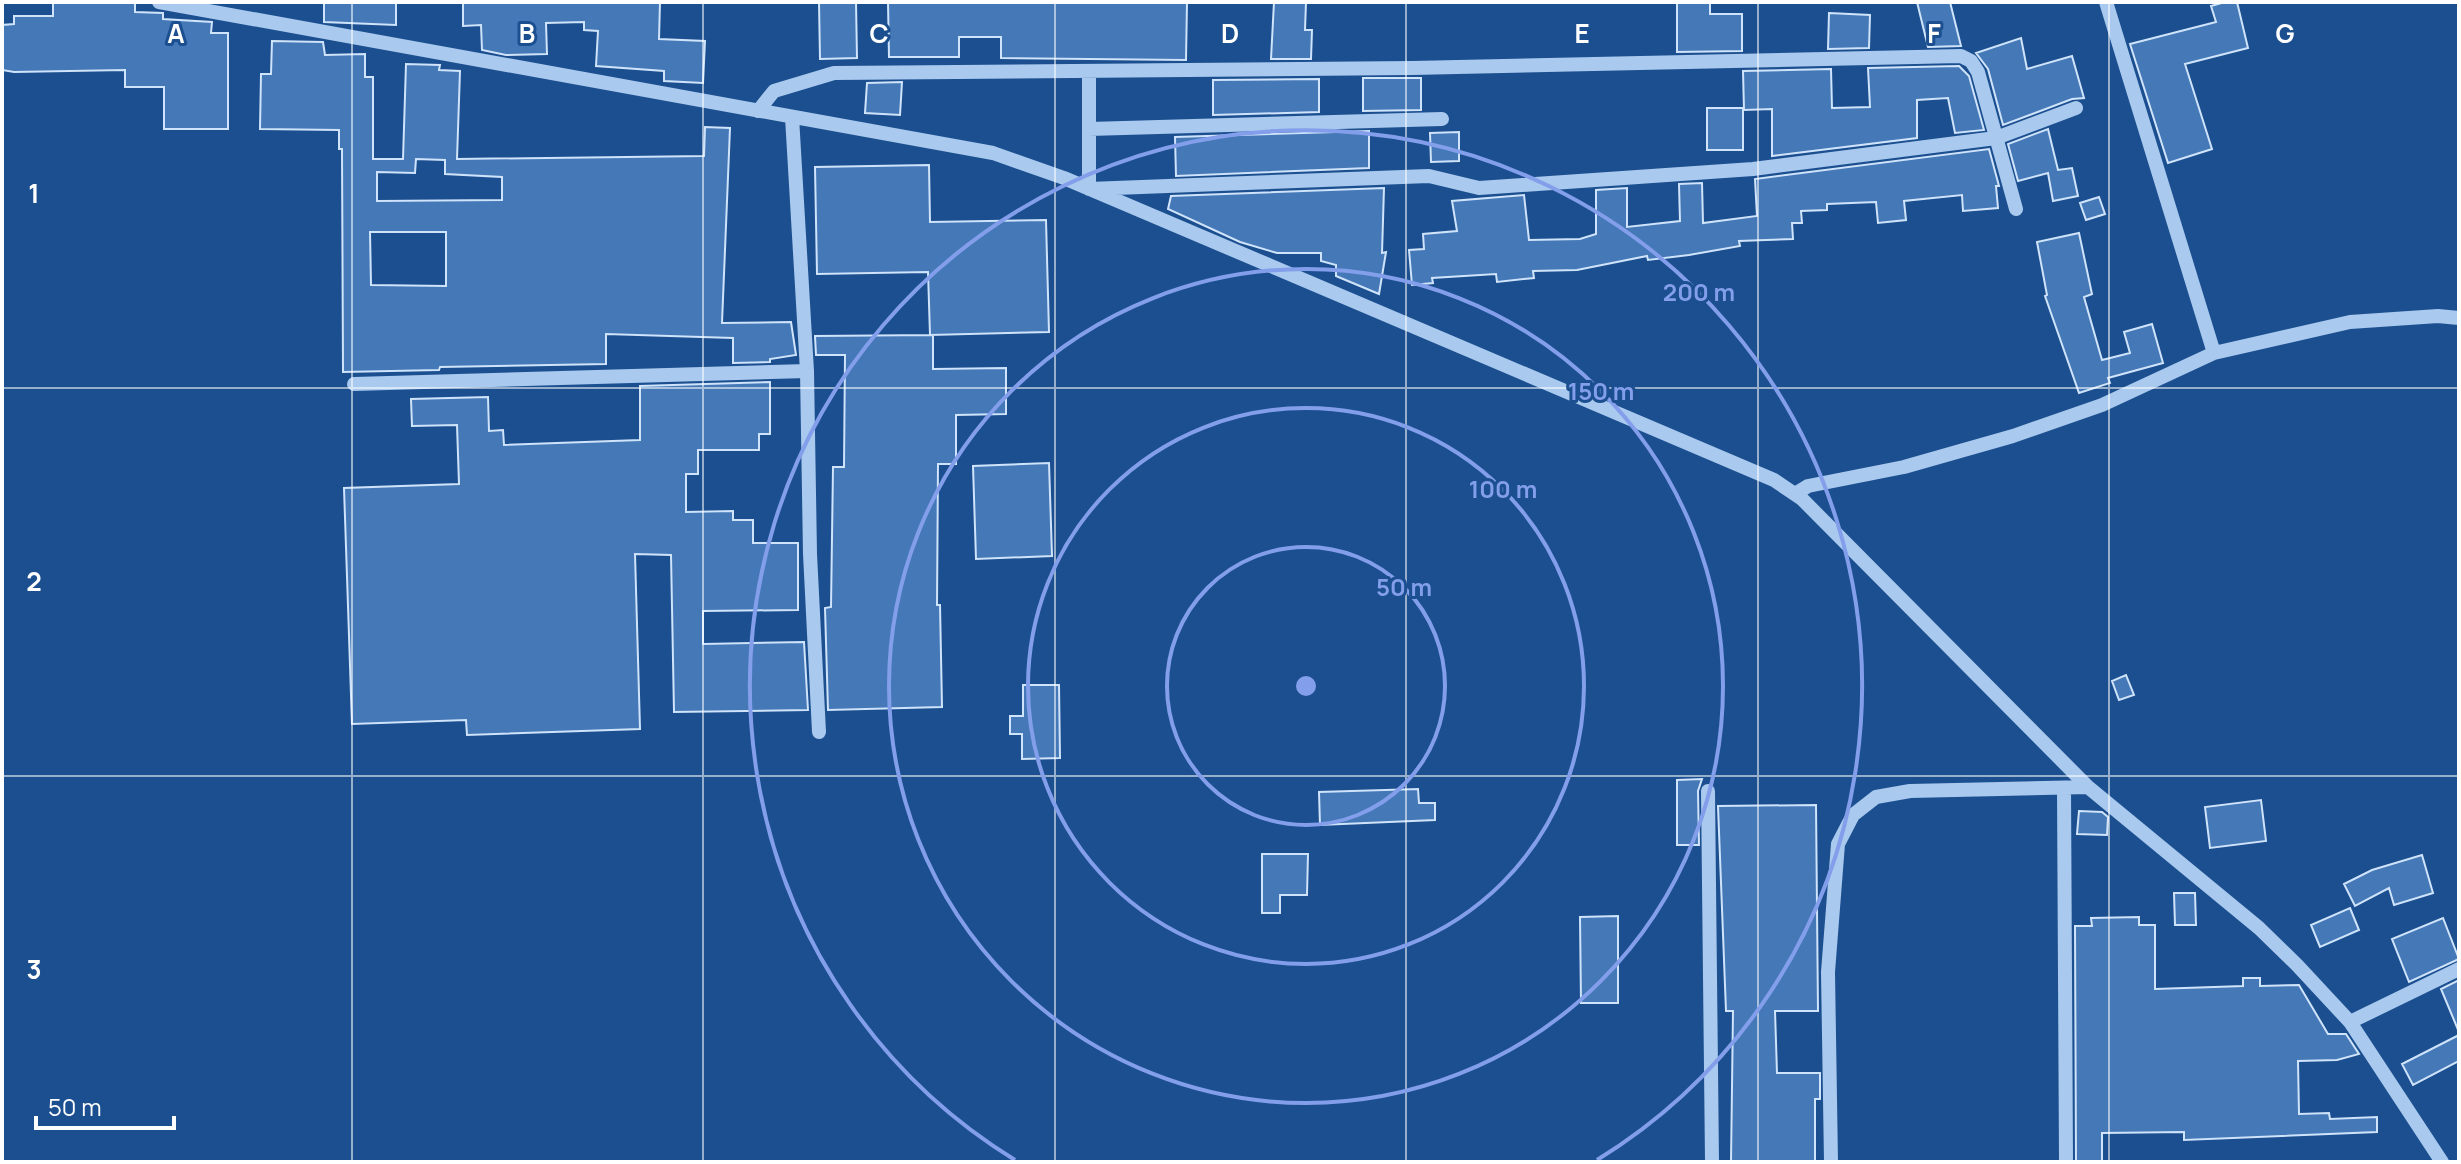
<svg xmlns="http://www.w3.org/2000/svg" width="2461" height="1164" viewBox="0 0 2461 1164" font-family="Manrope,sans-serif">
<style>
.building{fill:#4478b7;stroke:#cfe3fa;stroke-width:2;fill-rule:evenodd}
.lines{fill:none;stroke-linecap:round;stroke-linejoin:round}
.minor{stroke:#a9c9ee;stroke-width:14}
.grid{fill:none;stroke:#fff;stroke-width:2;stroke-opacity:0.55}
.ring{fill:none;stroke:#839eea;stroke-width:4}
.grid-label{font-size:26px;text-anchor:middle;font-weight:bold;fill:#fff;stroke:#1b4f8f;stroke-width:6;stroke-linejoin:round;paint-order:stroke}
.centre{fill:#839eea;stroke:#1b4f8f;stroke-width:4}
.ring-label{font-size:24px;text-anchor:middle;font-weight:bold;fill:#839eea;stroke:#1b4f8f;stroke-width:6;stroke-linejoin:round;paint-order:stroke}
</style>
<rect width="100%" height="100%" fill="#1b4f8f"/>
<path class="building" d="M324,2H396V25L324,22Z
M463,2H660L659,39L705,41L703,83L664,81V71L596,66L598,31L584,30V22L546,23L547,54L506,55L482,50L481,25L463,26Z
M819,2H856L857,58L820,59Z
M888,2H1187L1186,60L1001,58V37H959V57H889Z
M1274,2H1306L1305,30H1312L1311,59H1271Z
M1677,2H1710V14H1742V51L1677,52Z
M1917,2H1950L1961,46L1928,47Z
M2225,2H2237L2248,48L2185,64L2212,149L2168,163L2130,44L2216,22L2211,6Z
M53,3H135V12L163,13V19L212,22L211,33H228V129H164V87H125V70L14,72L2,70V25L14,24V16H53Z
M1829,13L1870,15L1869,48L1828,49Z
M2021,38L2027,69L2072,56L2084,98L2072,99L2003,125L1988,69L1976,53Z
M272,41L323,42L325,55L365,54V77H373V159H403L406,64L440,65L439,70L460,71L457,159L704,156L705,127L730,128L722,323L791,322L796,355L770,359V362L733,363V338L606,334V364L440,367L439,370L343,372L342,149H339V130L260,129L261,74H271ZM416,159L445,160V174L502,177V200L377,201V172L415,173ZM370,232H446V286L371,285Z
M1959,66L1969,76L1984,130L1955,133L1948,98L1917,100V138L1772,156V109L1744,110L1743,71L1831,69L1832,108L1870,107L1868,68Z
M1363,78H1421V110L1363,111Z
M1319,79V112L1213,115V80Z
M902,82L900,115L865,113L867,83Z
M1707,108H1743V150H1707Z
M2048,129L2058,170L2072,168L2078,196L2053,201L2048,173L2018,181L2008,144Z
M1369,131V168L1176,176L1175,137Z
M1459,132V161L1431,162L1430,133Z
M1989,149L1999,186H1996L1998,208L1963,211L1962,195L1904,201L1906,220L1878,223L1876,202L1827,204V210L1801,211L1802,223H1792L1793,239L1739,241L1740,246L1689,255L1648,260L1647,256L1577,270L1533,271L1534,278L1497,282L1496,274L1432,278L1433,283L1412,285L1409,250L1424,249L1423,234L1457,231L1452,201L1524,195L1529,240L1580,239L1596,234V190L1627,188V227L1680,221L1679,184L1702,183L1703,223L1757,216L1755,179Z
M929,165L930,222L1046,220L1049,332L930,335L928,272L817,274L815,167Z
M1384,188L1382,253L1386,252L1379,294L1336,276V265L1321,261V253H1277L1240,242L1168,209L1171,196Z
M2099,197L2105,214L2086,220L2080,203Z
M2079,233L2092,294L2084,297L2102,360L2130,353L2124,332L2152,324L2163,363L2108,378L2110,383L2079,393L2045,296L2047,295L2037,242Z
M933,335V369L1006,368V414L956,415V464H938L937,605H940L942,707L828,710L825,608L831,607L833,467H844L845,355H816L815,336Z
M770,382V434H759V450H698V474H686V512L733,511V520H753V543H798V610L703,611V644L804,642L808,710L674,712L671,555L635,554L640,729L467,735L466,720L352,724L344,488L459,484L457,425L412,426L411,399L488,397L489,431L503,430L504,445L640,440V386Z
M1049,463L1052,556L976,559L973,466Z
M2126,675L2134,695L2119,700L2112,681Z
M1023,685H1059L1060,758L1022,759V734H1010V716H1023Z
M1702,779L1698,791L1699,845H1677V780Z
M1418,789L1419,803H1435V820L1320,825L1319,792Z
M2261,800L2266,841L2210,848L2205,807Z
M1816,805L1818,1011H1775L1777,1073H1820V1099H1815V1162H1731L1733,1011H1726L1718,806Z
M2079,811L2102,812L2108,817L2107,835L2077,834Z
M1262,854H1308L1307,895H1280V913H1262Z
M2422,855L2433,893L2394,905L2389,888L2355,906L2344,884L2372,870Z
M2174,893H2195L2196,925H2175Z
M2350,908L2359,930L2320,947L2311,925Z
M1618,916V1003H1581L1580,917Z
M2139,917V925H2155V989L2243,986V978H2260V986L2299,985L2328,1034H2346L2359,1054L2337,1060L2298,1061L2299,1114L2329,1113L2330,1119L2377,1117V1132L2184,1140V1132L2102,1133V1162H2076L2075,926H2092L2091,918Z
M2443,918L2459,959L2409,982L2392,939Z
M2459,980V1032L2441,989Z
M2459,1035V1061L2413,1085L2402,1064Z"/>
<g class="lines">
<path class="minor" d="M159,2L993,153L1064,178L1774,480L1802,499L2088,787L2259,928L2297,965L2350,1022L2442,1162
M2106,2L2214,353
M1089,71V189L1429,176L1479,188L1753,169L1996,138L2076,108
M758,111L774,91L834,73L1412,68L1961,56L1971,61L1978,72L2016,209
M792,117L807,371L810,554L819,732
M1089,129L1442,119
M354,384L807,371
M1795,494L1808,486L1904,467L2013,436L2102,405L2214,353L2350,322L2438,316L2459,318
M2064,788L2066,1162
M1708,791L1712,1162
M2350,1022L2459,969
M1831,1162L1828,972L1838,844L1853,815L1876,797L1910,791L2088,787"/>
</g>
<path class="grid" d="M352,2V1162M703,2V1162M1055,2V1162M1406,2V1162M1758,2V1162M2109,2V1162M2,388H2459M2,776H2459"/>
<g class="ring">
<circle cx="1306" cy="686" r="139"/>
<circle cx="1306" cy="686" r="278"/>
<circle cx="1306" cy="686" r="417"/>
<path d="M1015 1160A556 556 0 1 1 1597 1160"/>
</g>
<g class="grid-label">
<text x="176" y="43">A</text>
<text x="527" y="43">B</text>
<text x="879" y="43">C</text>
<text x="1230" y="43">D</text>
<text x="1582" y="43">E</text>
<text x="1934" y="43">F</text>
<text x="2285" y="43">G</text>
<text x="34" y="203">1</text>
<text x="34" y="591">2</text>
<text x="34" y="979">3</text>
</g>
<circle cx="1306" cy="686" r="12" class="centre"/>
<g class="ring-label">
<text x="1699" y="301">200 m</text>
<text x="1601" y="400">150 m</text>
<text x="1503" y="498">100 m</text>
<text x="1404" y="596">50 m</text>
</g>
<rect width="2461" height="1164" fill="none" stroke="#ffffff" stroke-width="8"/>
<path d="M36 1116v12h138v-12" fill="none" stroke="#ffffff" stroke-width="4"/>
<text x="48" y="1116" font-size="24" fill="#ffffff" stroke="#1b4f8f" stroke-width="6" paint-order="stroke">50 m</text>
</svg>
